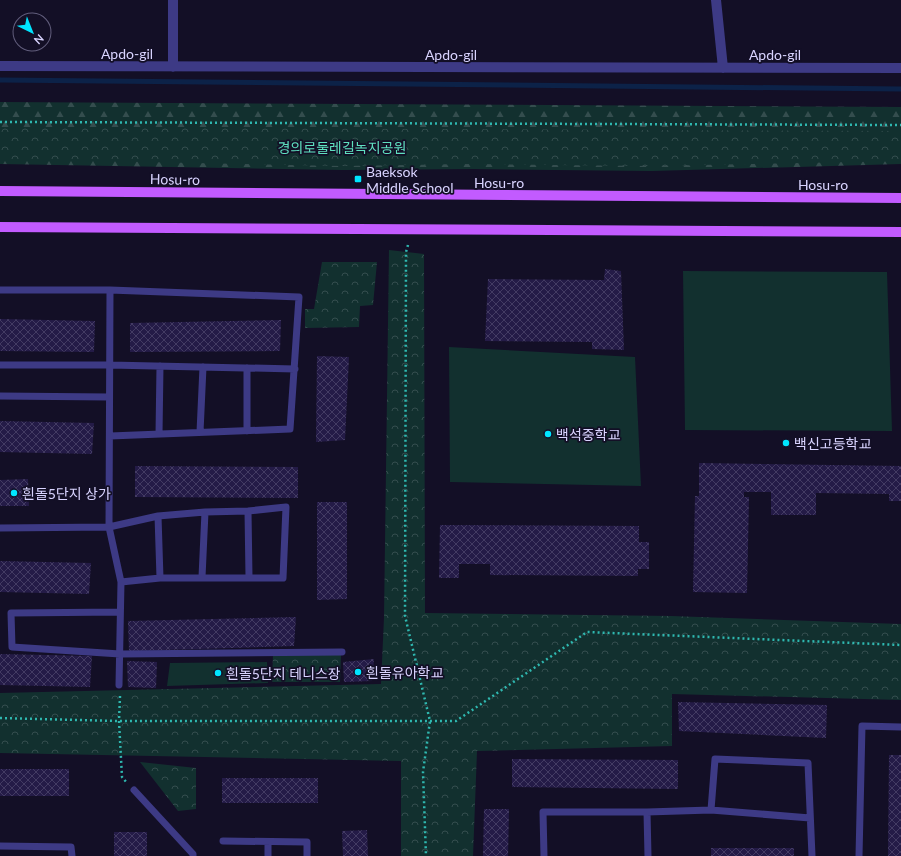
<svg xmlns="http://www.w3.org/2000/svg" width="901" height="856" viewBox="0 0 901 856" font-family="Lato,'Noto Sans KR',sans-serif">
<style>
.forest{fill:url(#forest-firs)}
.park{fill:url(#park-crowns)}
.pitch{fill:#12302f}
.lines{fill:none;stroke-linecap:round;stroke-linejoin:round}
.stream{stroke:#0c2248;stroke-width:5}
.building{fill:url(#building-cross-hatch)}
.path{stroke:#2fb8b0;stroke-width:2.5;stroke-dasharray:2 3;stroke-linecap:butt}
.service{stroke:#3d3a85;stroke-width:7}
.minor{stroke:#3d3a85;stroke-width:10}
.primary{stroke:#c25bff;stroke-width:10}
.poi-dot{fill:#00e5ff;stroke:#130f26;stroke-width:1.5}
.labels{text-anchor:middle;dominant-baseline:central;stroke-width:3.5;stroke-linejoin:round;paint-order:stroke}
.street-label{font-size:14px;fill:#d9d4ff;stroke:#130f26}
.park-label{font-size:14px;fill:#5fe0c0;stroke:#130f26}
.poi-label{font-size:14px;fill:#d9d4ff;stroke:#130f26;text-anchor:start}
</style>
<defs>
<pattern id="forest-firs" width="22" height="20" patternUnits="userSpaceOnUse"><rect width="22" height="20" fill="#12302f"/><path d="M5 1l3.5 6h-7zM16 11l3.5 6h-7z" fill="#344d4e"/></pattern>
<pattern id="park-crowns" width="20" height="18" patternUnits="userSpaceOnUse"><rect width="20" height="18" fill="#12302f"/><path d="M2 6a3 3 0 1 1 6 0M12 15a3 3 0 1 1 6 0" fill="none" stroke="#344d4e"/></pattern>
<pattern id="building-cross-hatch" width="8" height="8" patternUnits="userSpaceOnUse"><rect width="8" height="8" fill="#241b47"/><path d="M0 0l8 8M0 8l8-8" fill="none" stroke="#433b63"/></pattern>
</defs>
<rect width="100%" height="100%" fill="#130f26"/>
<path class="forest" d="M0,102L901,107V164L652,171L474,169L343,170L0,164Z"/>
<path class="park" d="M0,127L901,131V161L649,166L473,164L341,166L0,159Z
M389,250L424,254L425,613L671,616L901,624V700L672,694V746L477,751L473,856H401V761L0,753V693L381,684L384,618Z
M322,262H377L373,305L360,306L359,327L305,328V309H314Z
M273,655H341L340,682H272Z
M140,762L196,768V809L178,811Z"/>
<path class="pitch" d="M683,271L887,272L892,431L685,430Z
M449,347L635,357L641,486L450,482Z
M267,662L268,683L167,686L170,663Z"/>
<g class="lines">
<path class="stream" d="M0,80L901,89"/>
</g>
<path class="building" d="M605,269L621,271L624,350L592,349V342L485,341L488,279L604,280Z
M0,319L95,321L94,352L0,351Z
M281,320L280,351L130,352V323Z
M317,356L349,357L345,440L316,442Z
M0,421L94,423L92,454L0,452Z
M699,463L901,466V501H889V494L816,493V515H771V492H744V497H749L747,593L693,592L695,496H699Z
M135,466L298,467V498L135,497Z
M28,479L29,506H0V480Z
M317,502H347V599L317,600Z
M440,525L639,526V542H649V569H638V576L490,575V564H459V578H439Z
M0,561L91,563L89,594L0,592Z
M296,617L294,646L129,651L128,621Z
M0,654L92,656L90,687L0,685Z
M374,659L372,681L344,682L343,662Z
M127,661L157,662L156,688L128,687Z
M678,702L827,705L826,738L679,731Z
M889,755H901V856H888Z
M512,759L678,760V789L512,787Z
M0,769H69V796H0Z
M222,778H318V803H222Z
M484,809H509L508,856H483Z
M367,830L368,856H343L342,831Z
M114,832H147V856H114Z
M711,848H794V856H711Z"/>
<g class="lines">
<path class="path" d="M0,122L901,125
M408,245L406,252L405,616L430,721L423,772L426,856
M120,696L119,721L122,777L127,783
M0,718L119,721H456L587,632L901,645"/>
<path class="service" d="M0,290H110L299,297L290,429L110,436
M110,290L109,527L121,582L119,685
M0,365H110L295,369
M0,396L109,397
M247,431V368
M200,432L203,367
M159,434L160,366
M248,511L249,577
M158,516L160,578
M0,528L109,527L158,516L205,512L248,511L286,507L283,578H160L121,582
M202,577L205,512
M120,612L11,613L12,647L120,654L342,652
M134,790L193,854V856
M711,810L715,759L808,763L812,856
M647,812L648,856
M223,841L307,842V856
M268,842V856
M0,846L71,847L72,856
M544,856L543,812H647L711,810L810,818
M859,856L862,726L901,727"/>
<path class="minor" d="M173,0V67
M716,0L723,68
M0,66L901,68"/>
<path class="primary" d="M0,191L901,198
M0,227L901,232"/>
</g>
<g class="poi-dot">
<rect x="354" y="175" width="8" height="8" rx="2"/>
<circle cx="548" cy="434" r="4"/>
<circle cx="786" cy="443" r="4"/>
<circle cx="14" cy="493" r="4"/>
<circle cx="358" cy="672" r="4"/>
<circle cx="218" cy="673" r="4"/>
</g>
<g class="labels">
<g class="street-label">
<text x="127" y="53">Apdo-gil</text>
<text x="451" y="54">Apdo-gil</text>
<text x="775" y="54">Apdo-gil</text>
<text transform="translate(175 179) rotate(1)">Hosu-ro</text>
<text x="499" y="182">Hosu-ro</text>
<text x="823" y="184">Hosu-ro</text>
</g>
<g class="park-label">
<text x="342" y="147">경의로둘레길녹지공원</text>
</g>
<g class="poi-label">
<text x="366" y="171">Baeksok<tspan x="366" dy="16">Middle School</tspan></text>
<text x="556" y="434">백석중학교</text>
<text x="794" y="443">백신고등학교</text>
<text x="22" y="493">흰돌5단지 상가</text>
<text x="366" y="672">흰돌유아학교</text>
<text x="226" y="673">흰돌5단지 테니스장</text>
</g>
</g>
<g transform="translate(32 32) rotate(137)"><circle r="19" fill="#130f26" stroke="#625e7d"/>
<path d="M0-3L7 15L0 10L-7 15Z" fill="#00e5ff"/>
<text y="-6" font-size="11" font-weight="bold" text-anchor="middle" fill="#d9d4ff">N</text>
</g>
</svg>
